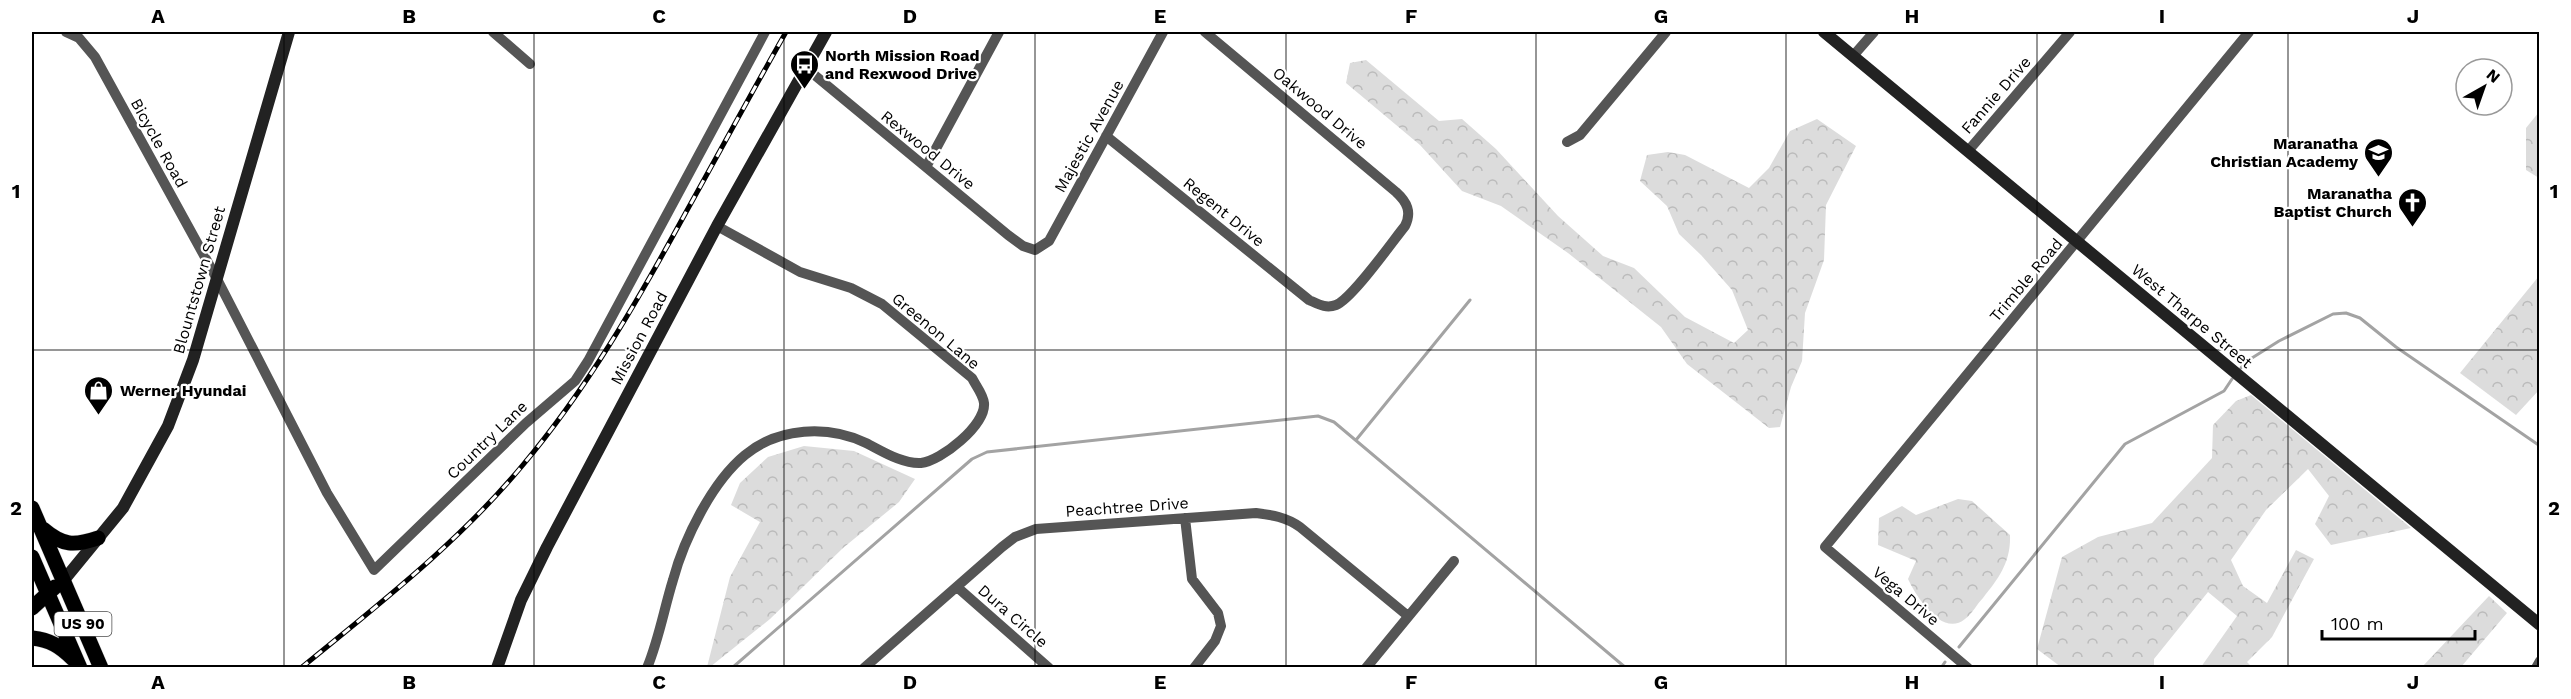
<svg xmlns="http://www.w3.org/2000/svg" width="2571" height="699" viewBox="0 0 2571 699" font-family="'Work Sans',sans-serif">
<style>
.forest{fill:url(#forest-crowns)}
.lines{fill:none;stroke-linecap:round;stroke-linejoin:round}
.stream{stroke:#a3a3a3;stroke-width:3}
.primary-casing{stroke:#dbdbdb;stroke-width:16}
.street{stroke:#555;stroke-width:10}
.secondary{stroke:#222;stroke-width:12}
.primary{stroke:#000;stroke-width:15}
.rail-casing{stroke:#000;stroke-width:5}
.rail{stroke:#fff;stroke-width:3;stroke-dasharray:9;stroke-linecap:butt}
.grid{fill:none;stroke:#000;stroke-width:1.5;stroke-opacity:0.55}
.labels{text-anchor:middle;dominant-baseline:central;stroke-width:4.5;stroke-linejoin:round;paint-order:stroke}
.shield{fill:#fff;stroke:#4c4c4c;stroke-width:1.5}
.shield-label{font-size:15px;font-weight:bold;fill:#000}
.poi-label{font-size:16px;font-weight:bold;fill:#000;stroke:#fff;text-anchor:start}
.street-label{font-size:16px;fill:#000;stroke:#fff}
.neatline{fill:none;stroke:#000;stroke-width:2}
.grid-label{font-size:20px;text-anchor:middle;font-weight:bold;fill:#000}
</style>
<defs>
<pattern id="forest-crowns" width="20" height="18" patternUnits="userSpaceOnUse" patternTransform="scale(1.5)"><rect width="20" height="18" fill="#dcdcdc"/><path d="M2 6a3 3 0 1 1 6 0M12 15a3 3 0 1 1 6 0" fill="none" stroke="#bbb"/></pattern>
</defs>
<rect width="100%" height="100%" fill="#fff"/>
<path class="forest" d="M1366,60L1439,121L1462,119L1496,149L1558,216L1603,256L1634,268L1685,317L1734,343L1748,330L1732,290L1701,255L1679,234L1667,206L1640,181L1647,155L1668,152L1685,155L1749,188L1769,168L1790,131L1817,119L1856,146L1826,205L1824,260L1805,313L1802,361L1791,387L1780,427L1769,428L1687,364L1661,327L1568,253L1501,206L1462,191L1420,145L1346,83L1350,63Z
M2539,112V178L2526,170V128Z
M2539,276V390L2516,415L2460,373Z
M2251,395L2411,528L2331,545L2315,524L2329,496L2308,469L2266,510L2231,560L2243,586L2267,603L2296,550L2314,559L2272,637L2247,662L2252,667H2201L2237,616L2208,592L2154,659V667H2061L2037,649L2062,557L2098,537L2152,523L2212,458L2213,425L2236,401Z
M804,446L854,451L915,479L899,502L843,548L770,619L710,667H707L730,577L760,522L731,505L740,483L768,457Z
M1958,499L1972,501L2010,535C2011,562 1999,578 1983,598C1977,604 1972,614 1965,619C1942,638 1916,596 1908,579L1916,561L1878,545L1879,518L1902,506L1916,515Z
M2489,596L2507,613L2461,667H2422Z"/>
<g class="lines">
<path class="stream" d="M2241,368L2244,363L2279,341L2333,314L2346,313L2360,318L2396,347L2540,446
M1356,440L1470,300
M1959,647L2125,444L2224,391L2232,379
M732,668L972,459L987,452L1318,416L1334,422L1626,668
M1941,668L1945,662"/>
<defs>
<path id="primary" d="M32,508L101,668
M43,529C63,546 74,546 98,538
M32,557L80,668
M32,608L55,587
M32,638C50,640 60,646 73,659"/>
</defs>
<use href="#primary" class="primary-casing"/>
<path class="street" d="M66,32L79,38L95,57L217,279L327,493L374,570L526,423L575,381L588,361L765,32
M493,32L530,64
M1853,56L1874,32
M806,68L1008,235L1023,246L1035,250L1049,241L1163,32
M1106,136L1309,300C1318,304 1326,309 1336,305C1352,299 1392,242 1405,226C1412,212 1407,202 1396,192L1205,32
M1567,142L1580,135L1666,32
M1968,151L2070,32
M926,167L999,32
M1185,518L1192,579L1218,613L1221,626L1215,641L1194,668
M957,587L1049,668
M647,668C659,639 664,609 673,580C684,539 712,482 745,455C779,427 828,425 866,443C882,451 902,464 921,463C941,461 986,425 984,403C983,394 976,386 972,378L882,304L851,288L800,272L717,226
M864,668L1002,547L1015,537L1036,529L1256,513C1272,515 1286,517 1300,527L1408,616
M1366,668L1454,561
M1968,668L1825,547L2249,32
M2536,668L2540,661"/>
<path class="secondary" d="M1824,32L2540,625
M64,580L123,508L168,426L193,360L289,32
M497,668L521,600L547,547L717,226L826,32"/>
<use href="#primary" class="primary"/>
<defs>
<path id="rail" d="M301,668C379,604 458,543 522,466C587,389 637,302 685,214C719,153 752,92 786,32"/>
</defs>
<use href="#rail" class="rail-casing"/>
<use href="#rail" class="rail"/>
</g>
<path class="grid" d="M284,32V668M534,32V668M784,32V668M1035,32V668M1286,32V668M1536,32V668M1786,32V668M2037,32V668M2288,32V668M32,350H2540"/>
<defs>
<symbol id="bus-pin" viewBox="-11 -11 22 30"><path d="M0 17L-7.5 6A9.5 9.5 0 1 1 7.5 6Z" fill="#000" stroke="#fff"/><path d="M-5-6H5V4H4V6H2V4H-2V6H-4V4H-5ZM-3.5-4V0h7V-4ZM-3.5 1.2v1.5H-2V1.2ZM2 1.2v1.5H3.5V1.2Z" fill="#fff"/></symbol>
<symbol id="school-pin" viewBox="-11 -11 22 30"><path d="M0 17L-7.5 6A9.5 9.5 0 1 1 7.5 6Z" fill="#000" stroke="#fff"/><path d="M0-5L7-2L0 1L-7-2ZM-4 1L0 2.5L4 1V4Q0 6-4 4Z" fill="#fff"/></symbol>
<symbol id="church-pin" viewBox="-11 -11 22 30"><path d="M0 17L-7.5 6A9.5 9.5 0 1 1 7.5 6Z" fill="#000" stroke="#fff"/><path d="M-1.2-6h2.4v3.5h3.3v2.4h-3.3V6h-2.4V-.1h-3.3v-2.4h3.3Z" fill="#fff"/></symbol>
<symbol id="shop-pin" viewBox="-11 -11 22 30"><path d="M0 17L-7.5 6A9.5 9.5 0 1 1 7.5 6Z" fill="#000" stroke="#fff"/><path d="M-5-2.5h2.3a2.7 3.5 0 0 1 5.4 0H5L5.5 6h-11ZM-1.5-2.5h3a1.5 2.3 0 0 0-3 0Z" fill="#fff"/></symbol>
</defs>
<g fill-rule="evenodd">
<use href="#bus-pin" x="788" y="48" width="33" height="45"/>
<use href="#school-pin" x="2362" y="136" width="33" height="45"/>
<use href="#church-pin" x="2396" y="186" width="33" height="45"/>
<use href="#shop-pin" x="82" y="374" width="33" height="45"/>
</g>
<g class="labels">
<rect class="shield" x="54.5" y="612" width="57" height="24" rx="4.5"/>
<g class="shield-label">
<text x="83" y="624">US 90</text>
</g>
<g class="poi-label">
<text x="825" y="55">North Mission Road<tspan x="825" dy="18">and Rexwood Drive</tspan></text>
<text x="2358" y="143" text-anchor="end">Maranatha<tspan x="2358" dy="18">Christian Academy</tspan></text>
<text x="2392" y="193" text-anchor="end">Maranatha<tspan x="2392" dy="18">Baptist Church</tspan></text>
<text x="120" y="390">Werner Hyundai</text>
</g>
<g class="street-label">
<text transform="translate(1996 95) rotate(-49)">Fannie Drive</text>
<text transform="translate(1320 108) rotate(40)">Oakwood Drive</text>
<text transform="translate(1089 136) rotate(-61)">Majestic Avenue</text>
<text transform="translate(159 143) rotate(61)">Bicycle Road</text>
<text transform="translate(928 150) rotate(39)">Rexwood Drive</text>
<text transform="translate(1224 212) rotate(39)">Regent Drive</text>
<text transform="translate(199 280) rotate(-74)">Blountstown Street</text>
<text transform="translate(2026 280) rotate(-50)">Trimble Road</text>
<text transform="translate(2192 316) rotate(40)">West Tharpe Street</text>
<text transform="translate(936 331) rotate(40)">Greenon Lane</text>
<text transform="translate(639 338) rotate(-62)">Mission Road</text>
<text transform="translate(487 440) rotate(-44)">Country Lane</text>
<text transform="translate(1127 507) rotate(-4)">Peachtree Drive</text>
<text transform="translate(1906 596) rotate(40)">Vega Drive</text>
<text transform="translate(1013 616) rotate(41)">Dura Circle</text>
</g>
</g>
<rect width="2571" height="699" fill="none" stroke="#ffffff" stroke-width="66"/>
<g transform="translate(2484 87) rotate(40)"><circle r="28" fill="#ffffff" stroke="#999999" stroke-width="1.5"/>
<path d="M0-4.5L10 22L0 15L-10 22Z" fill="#000000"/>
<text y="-9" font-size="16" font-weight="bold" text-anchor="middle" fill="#000000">N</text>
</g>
<path d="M2322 630v9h153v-9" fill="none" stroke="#000000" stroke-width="3"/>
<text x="2331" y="630" font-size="18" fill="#000000" stroke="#ffffff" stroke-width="4.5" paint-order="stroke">100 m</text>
<rect x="33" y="33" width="2505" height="633" class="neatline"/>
<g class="grid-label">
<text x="158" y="23">A</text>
<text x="409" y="23">B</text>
<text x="659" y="23">C</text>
<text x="910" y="23">D</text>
<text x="1160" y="23">E</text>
<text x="1411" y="23">F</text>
<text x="1661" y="23">G</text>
<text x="1912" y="23">H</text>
<text x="2162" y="23">I</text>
<text x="2413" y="23">J</text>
<text x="16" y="198">1</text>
<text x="2554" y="198">1</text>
<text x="16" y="515">2</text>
<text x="2554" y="515">2</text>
<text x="158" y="689">A</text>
<text x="409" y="689">B</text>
<text x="659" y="689">C</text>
<text x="910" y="689">D</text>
<text x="1160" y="689">E</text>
<text x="1411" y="689">F</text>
<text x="1661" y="689">G</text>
<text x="1912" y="689">H</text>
<text x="2162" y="689">I</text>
<text x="2413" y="689">J</text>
</g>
</svg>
